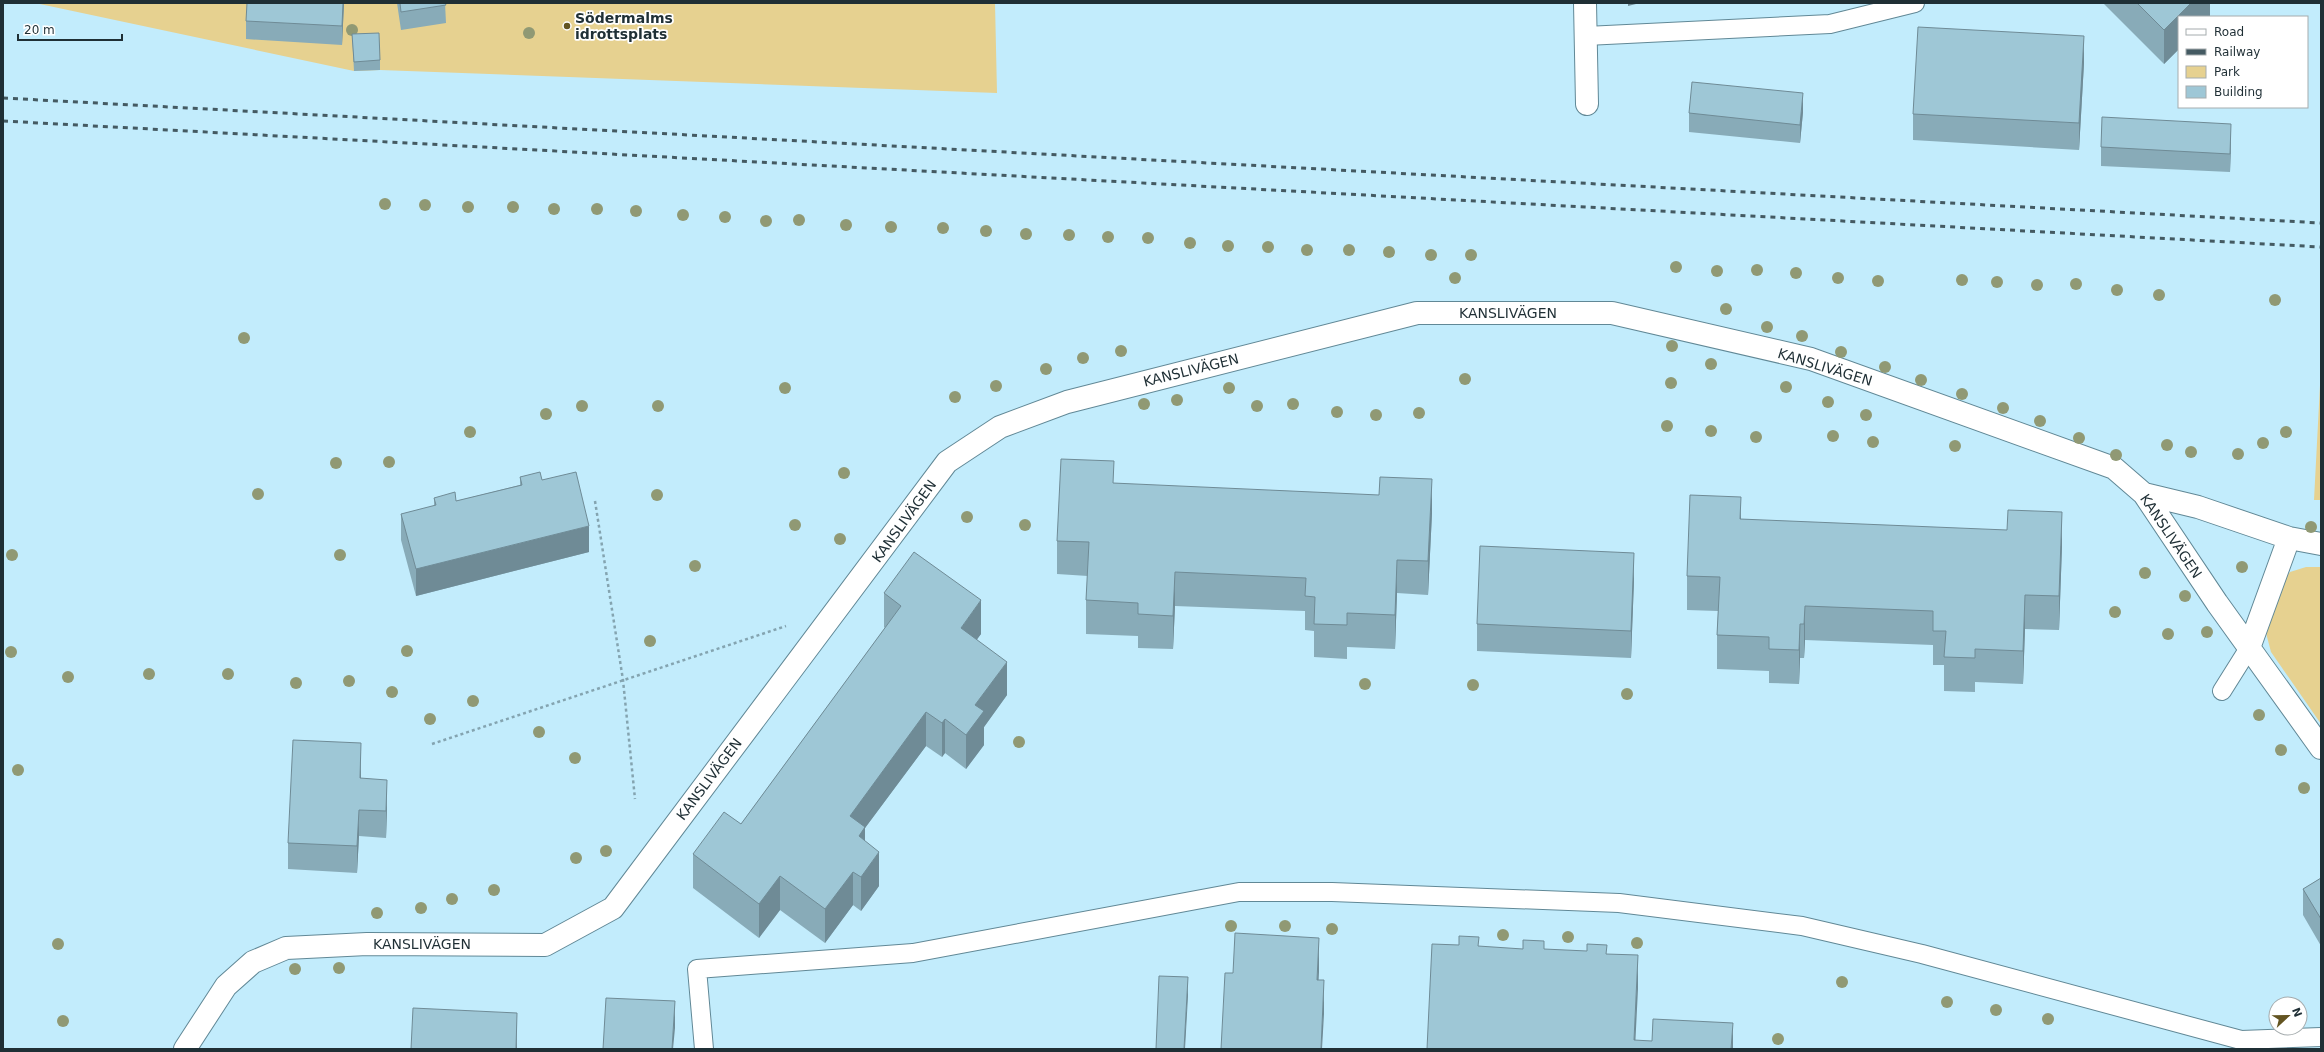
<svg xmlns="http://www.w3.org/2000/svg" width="2324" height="1052" viewBox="0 0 2324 1052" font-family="'DejaVu Sans',sans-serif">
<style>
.green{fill:#e6d190}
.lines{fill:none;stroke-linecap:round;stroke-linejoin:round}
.lane-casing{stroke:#618896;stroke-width:20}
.street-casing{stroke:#618896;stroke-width:24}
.path{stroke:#84a4b0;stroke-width:2.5;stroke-dasharray:3 3;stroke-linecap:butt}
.lane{stroke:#fff;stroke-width:18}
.street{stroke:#fff;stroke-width:22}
.rail{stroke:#445a62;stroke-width:3;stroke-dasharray:5 5;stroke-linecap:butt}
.tree{fill:#909974}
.wall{fill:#88abb8}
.shaded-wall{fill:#6f8b96}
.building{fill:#9ec7d6;stroke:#6f8b96}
.poi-dot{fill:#635421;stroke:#fff;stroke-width:1.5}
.labels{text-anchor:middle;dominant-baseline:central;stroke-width:3.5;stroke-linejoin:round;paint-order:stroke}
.poi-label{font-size:14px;font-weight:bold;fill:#1f2f35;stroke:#fff;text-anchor:start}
.street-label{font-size:14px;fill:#1f2f35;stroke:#fff}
</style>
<rect width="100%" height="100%" fill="#c2ecfc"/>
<path class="green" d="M35,3H995L997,93L380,70L354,71Z
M2321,366V500H2314Z
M2306,567H2321V724L2271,652L2266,633L2281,584L2290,572Z"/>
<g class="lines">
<defs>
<path id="lane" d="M1586,36L1830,24L1915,3
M2222,691L2249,648
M704,1049L697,969L913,953L1239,892H1332L1619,903L1802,926L1922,954L2241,1040L2321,1037"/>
<path id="street" d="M1585,3L1587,104
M2144,494L2198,507L2289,538L2321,544
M2249,648L2289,538
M185,1049L226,986L253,962L286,948L367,944L545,945L613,908L947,462L1000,427L1067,402L1417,313H1612L1811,359L2114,468L2144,494L2217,603L2321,748"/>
</defs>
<use href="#lane" class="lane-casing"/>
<use href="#street" class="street-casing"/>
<path class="path" d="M595,501L623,680L635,799
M432,744L786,626"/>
<use href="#lane" class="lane"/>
<use href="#street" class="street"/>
<path class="rail" d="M3,98L2321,223
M3,121L2321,247"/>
</g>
<g class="tree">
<circle cx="352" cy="30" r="6"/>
<circle cx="529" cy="33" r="6"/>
<circle cx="385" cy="204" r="6"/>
<circle cx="425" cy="205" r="6"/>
<circle cx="468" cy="207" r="6"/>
<circle cx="513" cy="207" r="6"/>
<circle cx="554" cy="209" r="6"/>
<circle cx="597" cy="209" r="6"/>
<circle cx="636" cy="211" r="6"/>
<circle cx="683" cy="215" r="6"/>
<circle cx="725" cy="217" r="6"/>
<circle cx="799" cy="220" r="6"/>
<circle cx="766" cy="221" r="6"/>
<circle cx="846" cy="225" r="6"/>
<circle cx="891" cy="227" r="6"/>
<circle cx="943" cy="228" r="6"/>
<circle cx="986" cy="231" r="6"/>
<circle cx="1026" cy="234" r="6"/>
<circle cx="1069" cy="235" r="6"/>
<circle cx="1108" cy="237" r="6"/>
<circle cx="1148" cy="238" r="6"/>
<circle cx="1190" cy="243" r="6"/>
<circle cx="1228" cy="246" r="6"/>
<circle cx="1268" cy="247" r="6"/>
<circle cx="1307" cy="250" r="6"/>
<circle cx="1349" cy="250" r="6"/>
<circle cx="1389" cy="252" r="6"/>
<circle cx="1431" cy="255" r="6"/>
<circle cx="1471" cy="255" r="6"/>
<circle cx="1676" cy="267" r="6"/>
<circle cx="1757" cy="270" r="6"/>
<circle cx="1717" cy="271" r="6"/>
<circle cx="1796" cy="273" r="6"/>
<circle cx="1455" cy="278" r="6"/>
<circle cx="1838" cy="278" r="6"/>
<circle cx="1962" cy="280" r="6"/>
<circle cx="1878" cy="281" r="6"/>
<circle cx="1997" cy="282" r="6"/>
<circle cx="2076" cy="284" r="6"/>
<circle cx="2037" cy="285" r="6"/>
<circle cx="2117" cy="290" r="6"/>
<circle cx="2159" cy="295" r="6"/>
<circle cx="2275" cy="300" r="6"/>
<circle cx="1726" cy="309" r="6"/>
<circle cx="1767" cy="327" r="6"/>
<circle cx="1802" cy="336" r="6"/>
<circle cx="244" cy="338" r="6"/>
<circle cx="1672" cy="346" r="6"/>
<circle cx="1121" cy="351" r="6"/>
<circle cx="1841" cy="352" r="6"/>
<circle cx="1083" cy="358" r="6"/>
<circle cx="1711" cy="364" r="6"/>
<circle cx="1885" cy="367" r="6"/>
<circle cx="1046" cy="369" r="6"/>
<circle cx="1465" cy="379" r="6"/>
<circle cx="1921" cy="380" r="6"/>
<circle cx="1671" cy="383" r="6"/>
<circle cx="996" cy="386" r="6"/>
<circle cx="1786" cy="387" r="6"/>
<circle cx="785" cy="388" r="6"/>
<circle cx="1229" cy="388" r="6"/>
<circle cx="1962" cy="394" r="6"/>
<circle cx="955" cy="397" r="6"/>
<circle cx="1177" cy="400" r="6"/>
<circle cx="1828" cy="402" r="6"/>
<circle cx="1144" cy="404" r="6"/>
<circle cx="1293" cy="404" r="6"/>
<circle cx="582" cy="406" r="6"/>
<circle cx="658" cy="406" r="6"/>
<circle cx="1257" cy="406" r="6"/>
<circle cx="2003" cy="408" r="6"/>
<circle cx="1337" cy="412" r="6"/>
<circle cx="1419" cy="413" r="6"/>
<circle cx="546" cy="414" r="6"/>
<circle cx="1376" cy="415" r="6"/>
<circle cx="1866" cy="415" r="6"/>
<circle cx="2040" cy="421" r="6"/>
<circle cx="1667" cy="426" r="6"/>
<circle cx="1711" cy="431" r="6"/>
<circle cx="470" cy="432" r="6"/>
<circle cx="2286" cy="432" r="6"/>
<circle cx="1833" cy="436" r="6"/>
<circle cx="1756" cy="437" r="6"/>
<circle cx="2079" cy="438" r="6"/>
<circle cx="1873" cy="442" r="6"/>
<circle cx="2263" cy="443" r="6"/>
<circle cx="2167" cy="445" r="6"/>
<circle cx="1955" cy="446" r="6"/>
<circle cx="2191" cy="452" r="6"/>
<circle cx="2238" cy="454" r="6"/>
<circle cx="2116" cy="455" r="6"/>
<circle cx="389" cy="462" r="6"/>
<circle cx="336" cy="463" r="6"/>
<circle cx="844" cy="473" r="6"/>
<circle cx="258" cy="494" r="6"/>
<circle cx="657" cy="495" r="6"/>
<circle cx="967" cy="517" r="6"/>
<circle cx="795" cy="525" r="6"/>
<circle cx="1025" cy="525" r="6"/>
<circle cx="2311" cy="527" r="6"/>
<circle cx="840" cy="539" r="6"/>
<circle cx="12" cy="555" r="6"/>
<circle cx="340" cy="555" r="6"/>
<circle cx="695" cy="566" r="6"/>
<circle cx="2242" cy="567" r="6"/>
<circle cx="2145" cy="573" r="6"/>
<circle cx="2185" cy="596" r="6"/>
<circle cx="2115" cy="612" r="6"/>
<circle cx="2207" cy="632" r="6"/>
<circle cx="2168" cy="634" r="6"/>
<circle cx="650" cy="641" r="6"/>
<circle cx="407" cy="651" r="6"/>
<circle cx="11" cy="652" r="6"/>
<circle cx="149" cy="674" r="6"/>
<circle cx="228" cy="674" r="6"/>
<circle cx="68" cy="677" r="6"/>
<circle cx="349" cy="681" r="6"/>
<circle cx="296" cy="683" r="6"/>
<circle cx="1365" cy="684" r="6"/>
<circle cx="1473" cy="685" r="6"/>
<circle cx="392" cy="692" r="6"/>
<circle cx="1627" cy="694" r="6"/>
<circle cx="473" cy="701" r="6"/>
<circle cx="2259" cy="715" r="6"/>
<circle cx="430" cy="719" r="6"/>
<circle cx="539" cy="732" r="6"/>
<circle cx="1019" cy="742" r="6"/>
<circle cx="2281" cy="750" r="6"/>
<circle cx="575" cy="758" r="6"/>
<circle cx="18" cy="770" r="6"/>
<circle cx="2304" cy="788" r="6"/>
<circle cx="606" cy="851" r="6"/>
<circle cx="576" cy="858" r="6"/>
<circle cx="494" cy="890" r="6"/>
<circle cx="452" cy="899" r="6"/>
<circle cx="421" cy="908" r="6"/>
<circle cx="377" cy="913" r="6"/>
<circle cx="1231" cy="926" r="6"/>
<circle cx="1285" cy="926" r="6"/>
<circle cx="1332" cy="929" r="6"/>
<circle cx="1503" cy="935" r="6"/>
<circle cx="1568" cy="937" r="6"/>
<circle cx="1637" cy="943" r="6"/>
<circle cx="58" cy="944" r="6"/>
<circle cx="339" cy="968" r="6"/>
<circle cx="295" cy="969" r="6"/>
<circle cx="1842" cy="982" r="6"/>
<circle cx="1947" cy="1002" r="6"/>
<circle cx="1996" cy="1010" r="6"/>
<circle cx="2048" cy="1019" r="6"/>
<circle cx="63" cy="1021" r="6"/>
<circle cx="1778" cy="1039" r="6"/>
</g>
<path class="wall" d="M344,3L342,45L246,39V21Z
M397,3H445L446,23L401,30Z
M2103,3H2210V17H2179V49L2164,64Z
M352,34L380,60V70L354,71Z
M2084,63L2079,150L1913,140V114Z
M1803,112L1800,143L1689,132V113Z
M2231,142L2230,172L2101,166V147Z
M520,477L542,480L589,552L416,596L401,540V514L434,506V498L456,501L520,485Z
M1114,483L1432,513L1428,595L1397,593L1395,649L1347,647V659L1314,657V631L1305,630V611L1175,606L1173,649L1138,648V636L1086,634V600L1088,576L1057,574V541Z
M1741,519L2062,546L2059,630L2025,629L2023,684L1975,682V692L1944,691V665H1933V645L1805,640L1804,658H1800L1799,684L1769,683V671L1717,669V635L1718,611L1687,610V576Z
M1634,580L1631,658L1477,651V624Z
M884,593L981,634L977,639L1007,695L984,727V745L966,769L945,753L942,757L926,746L865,828V842L879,886L861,911L853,905L825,943L780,910L759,938L693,888V854L741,824L885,628L884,627Z
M361,770V779L387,807L386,838L359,836L357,873L288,869V843Z
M2321,878V946L2303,915V889Z"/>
<path class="shaded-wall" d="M343,3H344L342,45V26Z
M1628,3H1640L1628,6Z
M2191,3H2210V17H2179V49L2164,64V30Z
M2084,36V63L2079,150V123Z
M1803,93V112L1800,143V125Z
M2231,124V142L2230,172V154Z
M1432,479V513L1428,595V561Z
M1741,497V531L1740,519Z
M2062,512V546L2059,630V596Z
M589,526V552L416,596V569Z
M1634,553V580L1631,658V631Z
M1397,560V593L1395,649V615Z
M1175,572V606L1173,649V616Z
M2025,595V629L2023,684V651Z
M981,600V634L961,661V628Z
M1805,606V640L1804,658V624Z
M1800,624V658L1799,684V650Z
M1007,662V695L984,727V745L966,769V735L975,705Z
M926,712V746L865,828V861L850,816Z
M945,719V753L942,757V723Z
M361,743V770L360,805V778Z
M387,780V807L386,838V811Z
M359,810V836L357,873V846Z
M879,852V886L861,911V877Z
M853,872V905L825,943V909Z
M780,876V910L759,938V904Z
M1319,938V972L1317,1013V980Z
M1638,955V989L1635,1049L1634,1040Z
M1188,977V996L1185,1049H1184Z
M1324,980V1014L1322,1049H1321Z
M675,1001V1028L673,1049H672Z
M517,1013V1049H516Z
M1733,1023V1049H1731Z"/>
<path class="building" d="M247,3H343L342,26L246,21Z
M400,3H445L446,5L401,12Z
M2137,3H2191L2164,30Z
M1918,27L2084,36L2079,123L1913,114Z
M379,33L380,60L354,62L352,34Z
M1692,82L1803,93L1800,125L1689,113Z
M2102,117L2231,124L2230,154L2101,147Z
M1061,459L1114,461L1113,483L1379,495L1380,477L1432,479L1428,561L1397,560L1395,615L1347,613V625L1314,624L1315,597L1305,596L1306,578L1175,572L1173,616L1138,614V603L1086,600L1089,542L1057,541Z
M540,472L542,480L576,472L589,526L416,569L401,514L436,505L434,498L455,492L456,501L522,485L520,477Z
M1690,495L1741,497L1740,519L2007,530L2008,510L2062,512L2059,596L2025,595L2023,651L1975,649V658L1944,657L1946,631H1933V611L1805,606L1804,624H1800L1799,650L1769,649V637L1717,635L1720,577L1687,576Z
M1480,546L1634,553L1631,631L1477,624Z
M914,552L981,600L961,628L1007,662L975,705L984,711L966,735L945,719L942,723L926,712L850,816L865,827L859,836L879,852L861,877L853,872L825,909L780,876L759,904L693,854L724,812L741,824L901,606L884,593Z
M293,740L361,743L360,778L387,780L386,811L359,810L357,846L288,843Z
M2321,878V919L2303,889Z
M1235,933L1319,938L1317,980H1324L1321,1049H1221L1225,973H1233Z
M1459,936L1479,937L1478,946L1523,949V940L1544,941V949L1587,951V944L1607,945L1606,954L1638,955L1634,1040L1652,1041L1653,1019L1733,1023L1731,1049H1427L1432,944L1459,945Z
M1159,976L1188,977L1184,1049H1156Z
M606,998L675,1001L672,1049H603Z
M413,1008L517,1013L516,1049H411Z"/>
<circle class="poi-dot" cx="567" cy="26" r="4"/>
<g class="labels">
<g class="poi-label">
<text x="575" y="18">Södermalms<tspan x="575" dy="16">idrottsplats</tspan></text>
</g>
<g class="street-label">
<text x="1508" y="313">KANSLIVÄGEN</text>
<text transform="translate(1825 367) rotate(17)">KANSLIVÄGEN</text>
<text transform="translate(1191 370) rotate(-14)">KANSLIVÄGEN</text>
<text transform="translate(904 521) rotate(-54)">KANSLIVÄGEN</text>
<text transform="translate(2171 536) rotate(56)">KANSLIVÄGEN</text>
<text transform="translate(709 779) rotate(-53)">KANSLIVÄGEN</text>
<text x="422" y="944">KANSLIVÄGEN</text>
</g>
</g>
<rect width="2324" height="1052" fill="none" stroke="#1f2f35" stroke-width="8"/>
<rect x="2178" y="16" width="130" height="92" fill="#ffffff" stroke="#a5acae"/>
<rect x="2186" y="29" width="20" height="6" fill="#ffffff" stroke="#a5acae"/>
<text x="2214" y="36" font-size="12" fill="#1f2f35">Road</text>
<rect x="2186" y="49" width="20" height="6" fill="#445a62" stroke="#a5acae"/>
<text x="2214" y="56" font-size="12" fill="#1f2f35">Railway</text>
<rect x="2186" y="66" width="20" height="12" fill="#e6d190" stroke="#a5acae"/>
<text x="2214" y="76" font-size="12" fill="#1f2f35">Park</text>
<rect x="2186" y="86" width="20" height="12" fill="#9ec7d6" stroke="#a5acae"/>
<text x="2214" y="96" font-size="12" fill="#1f2f35">Building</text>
<g transform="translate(2288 1016) rotate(68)"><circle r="19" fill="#ffffff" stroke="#a5acae"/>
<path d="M0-3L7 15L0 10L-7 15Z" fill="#635421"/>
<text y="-6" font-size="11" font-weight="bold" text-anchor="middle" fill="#1f2f35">N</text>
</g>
<path d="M18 34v6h104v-6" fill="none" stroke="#1f2f35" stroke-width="2"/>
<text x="24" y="34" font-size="12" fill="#1f2f35" stroke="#ffffff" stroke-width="3" paint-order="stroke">20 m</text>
</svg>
